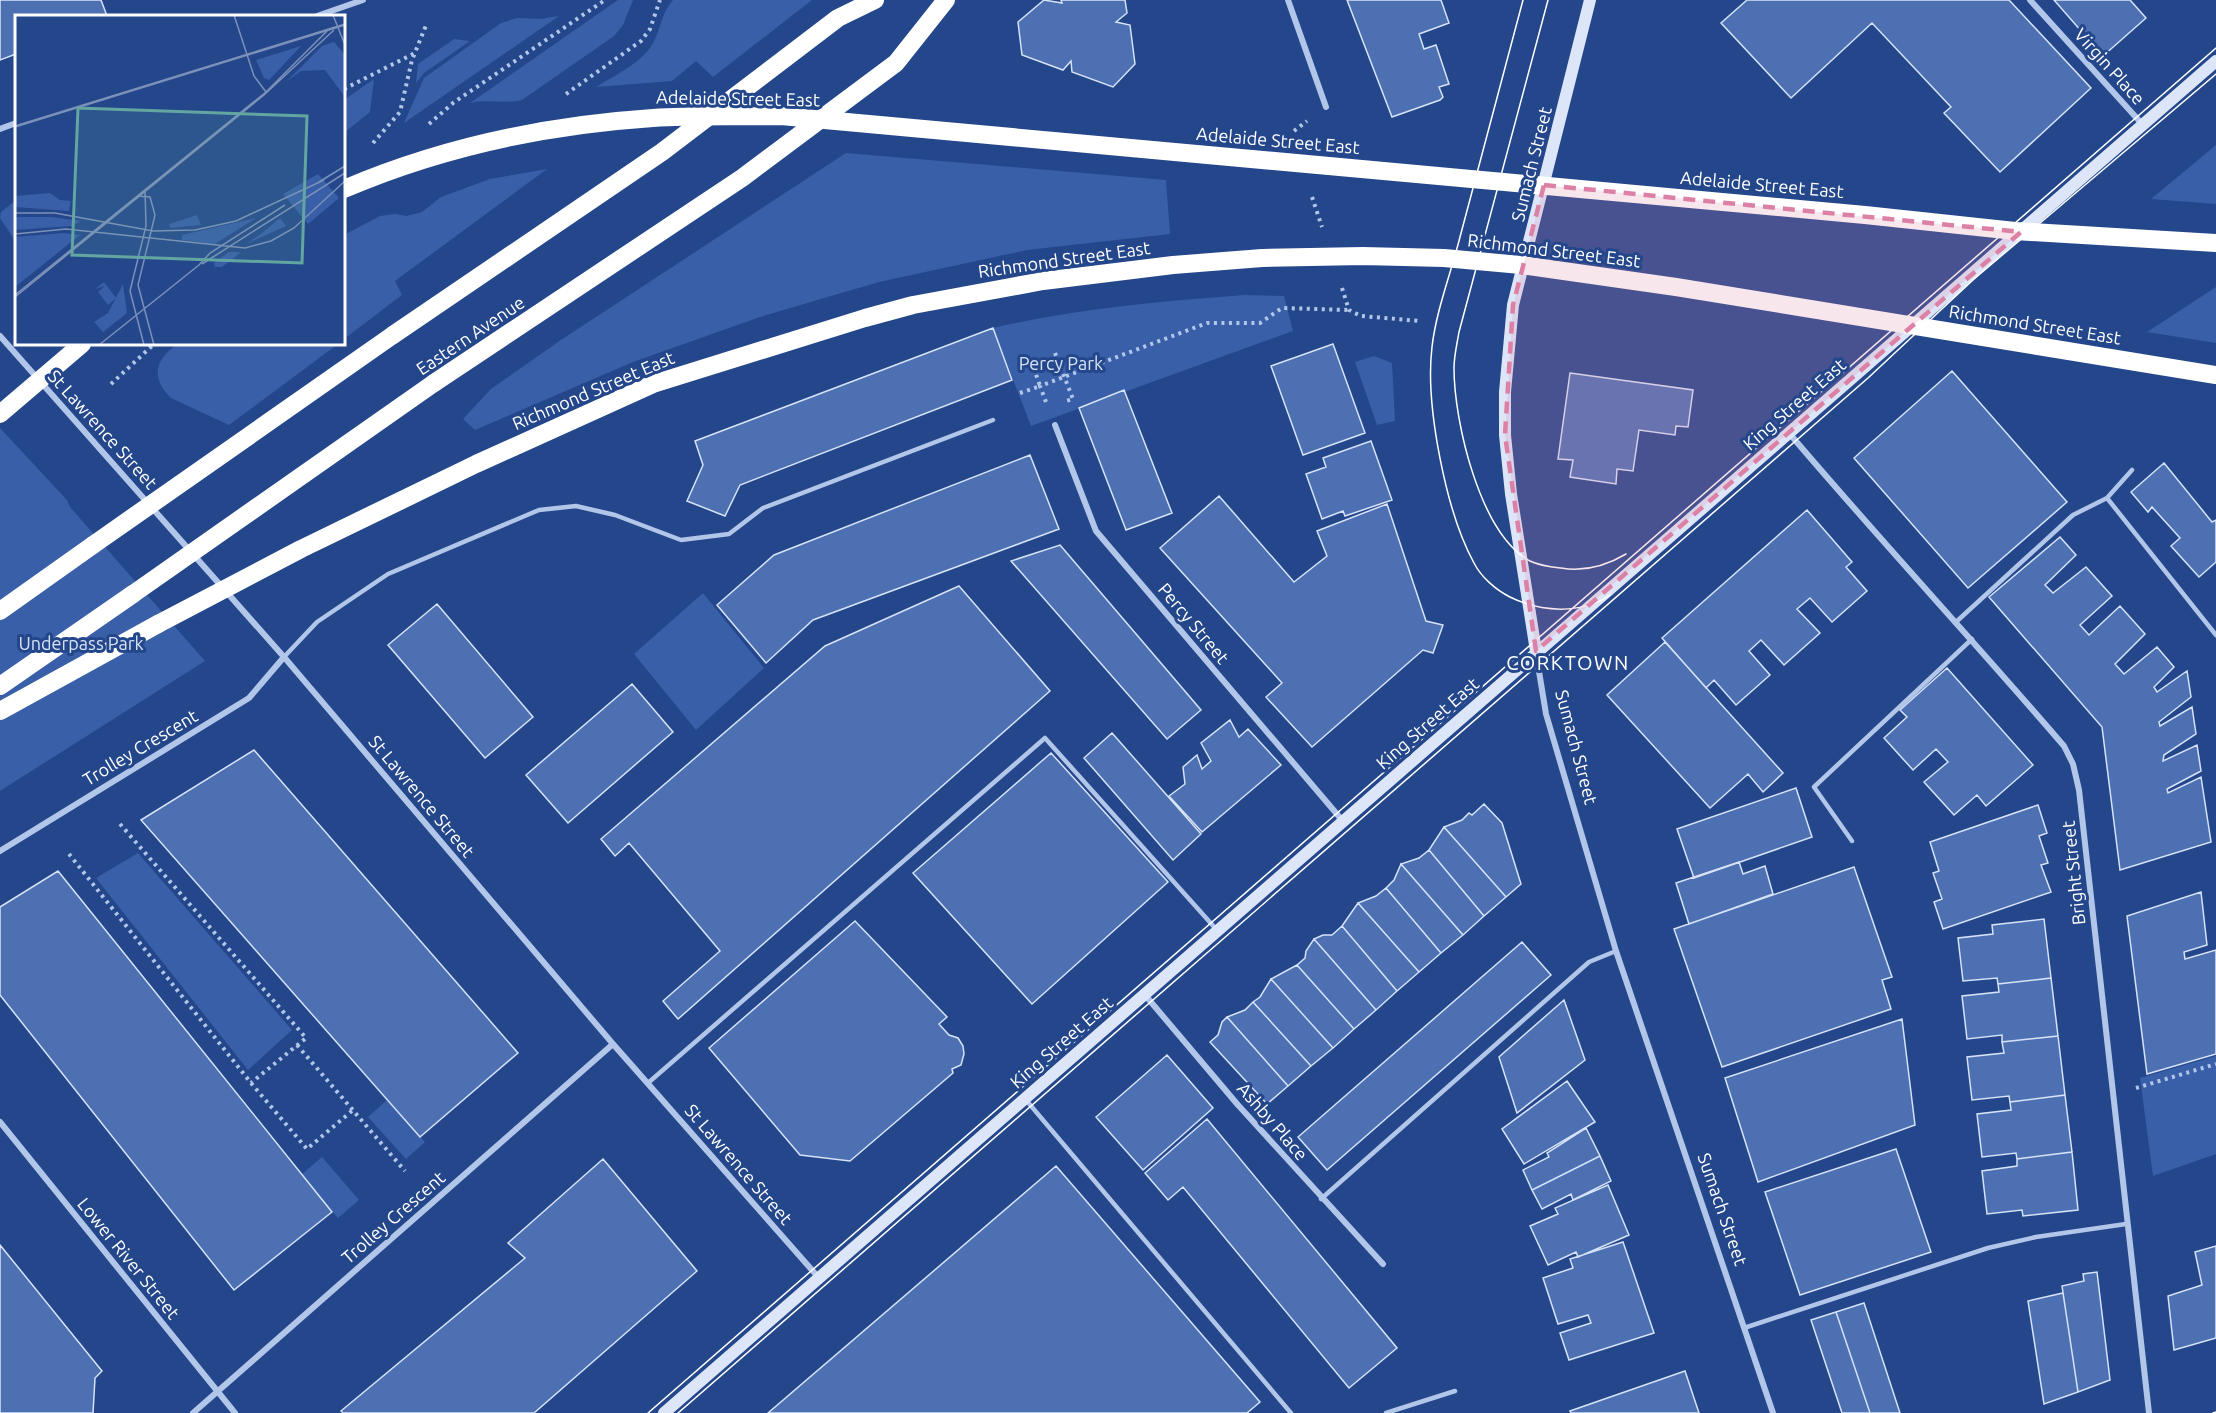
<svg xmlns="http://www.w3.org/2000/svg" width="2216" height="1413" viewBox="0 0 2216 1413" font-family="Ubuntu,sans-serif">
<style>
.green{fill:#385fa8}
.building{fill:#4c70b2;stroke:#d6e2f8;stroke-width:1.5}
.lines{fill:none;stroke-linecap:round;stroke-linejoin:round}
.path{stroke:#b2c6ea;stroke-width:4;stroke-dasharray:3 4.5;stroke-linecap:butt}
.lane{stroke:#b2c6ea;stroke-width:4.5}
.street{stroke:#b2c6ea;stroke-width:6}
.secondary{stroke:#dde6f8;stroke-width:12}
.highway{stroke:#fff;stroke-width:18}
.tram{stroke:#fff;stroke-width:1.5}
.highway-bridge{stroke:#fff;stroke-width:18}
.marked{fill:#dd80a5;fill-opacity:0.2;stroke:#dd80a5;stroke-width:4.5;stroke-dasharray:12 8;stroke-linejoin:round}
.labels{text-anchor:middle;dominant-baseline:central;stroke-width:6;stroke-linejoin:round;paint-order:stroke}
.street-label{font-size:18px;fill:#fff;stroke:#24478b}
.park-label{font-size:18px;fill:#d6e2f8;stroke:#24478b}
.neighbourhood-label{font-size:20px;letter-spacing:1.5px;fill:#fff;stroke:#24478b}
.inset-road{fill:none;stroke:#7c91b9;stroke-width:1.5}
.view{fill:#63a6a1;fill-opacity:0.15;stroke:#63a6a1;stroke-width:3}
.inset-edge{fill:none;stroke:#fff;stroke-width:3}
</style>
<rect width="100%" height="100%" fill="#24478b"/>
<path class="green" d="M618,0H633L623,25L614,36L522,100C504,104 487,99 470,103Z
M673,0H812L713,77L696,61L672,81L596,87C615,75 642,63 653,43C661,29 661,13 673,0Z
M559,16L404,123L424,78L501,23L517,18L541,19Z
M454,39L470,41L424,73L416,83L418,64Z
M374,79L370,112L344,133V100Z
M2216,145V204L2151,199Z
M846,153L1166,180L1170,234L1027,250L879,282L763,316L633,362L475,430L463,419L491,389L561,340Z
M547,169L395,281L402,295L344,339V235L380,216L395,214L407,216L422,212L441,197L490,179Z
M16,200V242L0,218L1,212Z
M2216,287V343L2147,332Z
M1245,295L1284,296L1293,331L1031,426L993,328C1076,309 1160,301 1245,295Z
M178,344H338L229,425L171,398C150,378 155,359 178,344Z
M1374,356L1392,363L1395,421L1377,425L1355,362Z
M0,428L67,500L70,507L205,661L0,791Z
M703,593L764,668L696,730L634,654Z
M138,853L292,1030L248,1070L96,878Z
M2216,1056V1154L2153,1176L2140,1078Z
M387,1100L425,1142L406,1159L368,1117Z
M322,1157L359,1200L338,1218L301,1175Z"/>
<path class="building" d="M0,0H101L107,16H16V54L0,60Z
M1044,0L1062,3L1061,0H1125L1127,13L1116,22L1130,25L1135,64L1113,87L1072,72L1071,61L1063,70L1022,55L1018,22Z
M1347,0H1441L1449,23L1419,34L1424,49L1436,45L1449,84L1439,87L1443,97L1440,100L1392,117Z
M1747,0H2009L2091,88L2000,172L1944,113L1951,107L1872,23L1791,98L1721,23Z
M2054,0H2130L2146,18L2103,56Z
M993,328L1012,380L740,485L725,516L687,501L703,465L695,441Z
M1333,344L1365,433L1303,455L1271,366Z
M1952,371L2067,502L1968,588L1854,458Z
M1570,373L1693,390L1688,427L1676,426L1675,435L1639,430L1633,471L1617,469L1616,484L1570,477L1573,460L1558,459Z
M1124,390L1172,513L1126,530L1079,408Z
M1371,441L1392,500L1345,516L1343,511L1322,519L1306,474L1326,467L1323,458Z
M1030,455L1059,529L813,620L766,663L717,605L774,555Z
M2164,463L2212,522L2216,520V562L2199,577L2171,546L2180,538L2152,507L2148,512L2131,492Z
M1219,496L1294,582L1327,556L1317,531L1387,504L1426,621L1443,625L1433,653L1423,650L1312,747L1266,697L1282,683L1160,548Z
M1807,510L1852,562L1846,567L1867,591L1832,622L1810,598L1797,609L1820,633L1784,665L1761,640L1749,651L1770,675L1736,705L1714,680L1706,688L1662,638Z
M2060,537L2076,555L2045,585L2053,593L2086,567L2112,596L2080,625L2089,635L2120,606L2145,634L2115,664L2124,674L2157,647L2174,667L2154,687L2157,692L2187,671L2191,697L2159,722L2160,726L2192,707L2196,734L2164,755L2163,761L2197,745L2201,771L2167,789L2168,793L2201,777L2211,842L2120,870L2102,727L1989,597Z
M1060,545L1201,710L1167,739L1011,561Z
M959,586L1050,691L678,1019L663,1001L720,951L629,843L615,856L601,839L825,646Z
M437,604L533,717L485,758L388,645Z
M1665,642L1783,773L1763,792L1748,774L1710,808L1607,695Z
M1947,668L2033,765L1986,806L1977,795L1954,815L1924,782L1948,762L1936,749L1913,770L1884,738L1907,717L1900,710Z
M632,684L673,732L568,823L526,775Z
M1230,720L1239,737L1248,729L1281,765L1202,832L1169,796L1185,784L1183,767L1197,755L1202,769L1211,761L1201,743Z
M1112,733L1201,834L1173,860L1084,758Z
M254,750L518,1053L420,1137L141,820Z
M1051,753L1168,882L1032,1004L913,873Z
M1796,788L1812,837L1694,878L1677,829Z
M1484,804L1502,823L1521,884L1506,897L1444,827L1462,820L1469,813L1472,815Z
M2038,805L2047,833L2039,836L2048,863L2041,865L2051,892L1943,929L1934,902L1942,899L1933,873L1939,871L1930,842Z
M1444,827L1506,897L1484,916L1429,850Z
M1429,850L1484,916L1463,935L1401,864L1419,858Z
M1739,862L1743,874L1765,866L1773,894L1689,924L1676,883Z
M1401,864L1463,935L1441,953L1386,888L1394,880Z
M1854,867L1892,977L1882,980L1891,1009L1722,1067L1674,929Z
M58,871L332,1212L234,1290L0,995V907Z
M1386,888L1441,953L1419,972L1358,903L1376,896Z
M2201,892L2207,945L2184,952L2185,959L2216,950V1054L2147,1074L2127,916Z
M1358,903L1419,972L1397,991L1342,926Z
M2044,919L2051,978L1998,984L1997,978L1963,981L1958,938L1993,934L1992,925Z
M855,921L947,1017L939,1024L949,1035L958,1038L963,1046L964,1054L961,1065L952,1069L953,1073L850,1161L800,1155L709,1048Z
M1342,926L1397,991L1376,1010L1314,939L1323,935H1332Z
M1314,939L1376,1010L1354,1029L1297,965L1305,958L1306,951Z
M1522,942L1551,975L1327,1170L1298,1137Z
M1297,965L1354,1029L1333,1048L1271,979Z
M2051,978L2058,1036L2002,1042V1035L1967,1039L1962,996L1999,992L1998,984Z
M1271,979L1333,1048L1311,1066L1253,1002L1260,997Z
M1564,1000L1585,1060L1517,1113L1499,1057Z
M1253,1002L1311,1066L1288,1086L1227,1017L1245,1010Z
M1227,1017L1288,1086L1267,1104L1210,1042L1218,1035L1222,1022Z
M1902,1019L1915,1125L1758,1182L1725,1078Z
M2058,1036L2065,1095L2010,1102L2009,1096L1972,1100L1967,1057L2004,1053L2002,1042Z
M1167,1055L1213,1108L1143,1170L1096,1117Z
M1567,1081L1595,1122L1524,1164L1502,1129Z
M2065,1095L2072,1152L2017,1159L2016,1153L1982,1157L1977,1114L2011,1110L2010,1102Z
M1207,1119L1397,1348L1349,1388L1183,1187L1168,1200L1145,1173Z
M1586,1128L1600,1156L1532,1190L1523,1170L1549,1157L1547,1153Z
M1896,1149L1931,1252L1800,1295L1765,1192Z
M2072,1152L2078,1210L2023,1216L2022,1210L1987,1214L1982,1171L2017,1166V1159Z
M1600,1156L1611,1181L1573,1200L1571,1194L1542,1209L1532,1190Z
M603,1159L697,1271L534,1413H343L341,1411L525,1258L508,1243Z
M1056,1166L1260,1402L1247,1413H768Z
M1608,1185L1629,1235L1578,1257L1576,1252L1548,1265L1530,1226L1558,1214L1555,1208Z
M1623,1242L1654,1333L1569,1360L1560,1333L1591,1323L1588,1315L1558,1324L1543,1278L1573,1268L1570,1259Z
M0,1245L102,1371L95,1378L93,1413H0Z
M2216,1246V1338L2174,1350L2168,1296L2202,1285L2195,1252Z
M2097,1272L2110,1380L2078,1392L2062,1286L2084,1281L2083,1274Z
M2063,1293L2078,1392L2044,1404L2028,1301Z
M1864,1303L1900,1413H1870L1836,1312Z
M1836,1312L1870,1413H1842L1811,1320Z
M1685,1371L1699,1413H1571L1570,1411Z"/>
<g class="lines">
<path class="path" d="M344,89L415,53
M566,94L641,41L650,29L660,0
M429,124L453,103L605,0
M1294,131L1307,121
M373,143L400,112L412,60L427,23
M1312,197L1322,227
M1342,288L1349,310L1361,316L1420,321
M1055,353L1073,399L1066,401
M111,384L154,344
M1020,393L1040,386L1032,363
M1046,402L1040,386L1207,323H1260L1282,308L1349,310
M120,824L306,1038L251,1083
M69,854L251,1083L307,1149L353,1110
M297,1045L405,1171
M2136,1088L2216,1064"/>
<path class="lane" d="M2107,498L2216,635
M1956,622L2073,515L2107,498L2132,470
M284,657L317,622L388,574L539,510L576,506L615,515L681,540L729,534L763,508L993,420
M1852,841L1814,787L1972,639
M648,1083L1045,738L1216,929
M1026,1100L1291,1413
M1321,1199L1589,962L1616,951
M1744,1328L1988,1248L2036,1237L2126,1224
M1386,1413L1455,1391"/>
<path class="street" d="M1288,0L1326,107
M2030,0L2143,125
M317,16L363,0
M0,129L16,123
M0,336L284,657L613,1044L819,1278
M1055,425L1096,531L1342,820
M1789,433C1879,539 1974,641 2064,746L2073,764L2079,790L2149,1413
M1536,653L1546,714L1616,951L1773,1413
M0,851L249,698L284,657
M1145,995L1238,1105L1383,1264
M0,1122L235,1413
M193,1413L613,1044"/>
<path class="secondary" d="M1536,651L1511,494L1505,435V392L1513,305L1590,0
M664,1413L2216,61"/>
<path class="highway" d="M393,335L662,152L838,18L875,0
M434,383L742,178L896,63L946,0
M0,611L93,545
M0,686L133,594
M0,711L158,624"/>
<path class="tram" d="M1523,0C1502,79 1481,158 1460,237C1451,273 1436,311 1432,347C1425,405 1446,512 1474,563C1481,577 1496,590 1510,597C1540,612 1581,615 1610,595
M1548,0L1459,332C1457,344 1454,356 1454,368C1454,422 1480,534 1530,561C1540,566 1551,567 1561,568C1585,572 1606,566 1626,554
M648,1413L2216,48
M678,1413L1868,378L1974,279L2216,74
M2213,1413L2216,1412"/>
<path class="highway-bridge" d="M344,189C442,147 547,125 653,118C696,115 739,117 781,116L1865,215L2015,231L2216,243
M0,414L82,344
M93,545L393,335
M133,594L434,383
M158,624L301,549L476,464L653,384L865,318L913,305L1043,281L1173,265L1262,258L1363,256L1444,258L1521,265L1676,287L2216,375"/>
</g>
<path class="marked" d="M1544,185L2021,232L1536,651L1505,435L1513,305Z"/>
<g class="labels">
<g class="street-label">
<text transform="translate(2110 66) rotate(48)">Virgin Place</text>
<text transform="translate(738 98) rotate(1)">Adelaide Street East</text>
<text transform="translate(1278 140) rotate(5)">Adelaide Street East</text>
<text transform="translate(1531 164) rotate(-76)">Sumach Street</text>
<text transform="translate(1762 184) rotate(5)">Adelaide Street East</text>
<text transform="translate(1554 250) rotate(7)">Richmond Street East</text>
<text transform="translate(1064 259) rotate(-8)">Richmond Street East</text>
<text transform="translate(2035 324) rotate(9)">Richmond Street East</text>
<text transform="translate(470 335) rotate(-34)">Eastern Avenue</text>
<text transform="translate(593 390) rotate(-23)">Richmond Street East</text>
<text transform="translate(1794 404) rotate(-41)">King Street East</text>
<text transform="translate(103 429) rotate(48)">St Lawrence Street</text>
<text transform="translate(1194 623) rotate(50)">Percy Street</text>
<text transform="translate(1427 723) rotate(-41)">King Street East</text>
<text transform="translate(140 747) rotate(-31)">Trolley Crescent</text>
<text transform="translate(1577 747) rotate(75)">Sumach Street</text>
<text transform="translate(422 796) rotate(50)">St Lawrence Street</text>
<text transform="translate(2073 873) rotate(-96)">Bright Street</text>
<text transform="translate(1061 1042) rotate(-41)">King Street East</text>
<text transform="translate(1273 1121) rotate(49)">Ashby Place</text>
<text transform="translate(739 1164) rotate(49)">St Lawrence Street</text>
<text transform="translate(1723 1209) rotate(71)">Sumach Street</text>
<text transform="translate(393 1217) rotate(-41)">Trolley Crescent</text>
<text transform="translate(129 1258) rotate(51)">Lower River Street</text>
</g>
<g class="park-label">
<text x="1061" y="363">Percy Park</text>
<text x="81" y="643">Underpass Park</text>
</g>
<g class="neighbourhood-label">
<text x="1568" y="662">CORKTOWN</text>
</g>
</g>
<g transform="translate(15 15)">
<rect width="330" height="330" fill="#24478b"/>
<path d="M319,27L330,40V82L310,55L286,56L272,66L307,31ZM286,31L254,65L249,63L241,45ZM303,159L324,183L293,209L268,179ZM35,178L45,185L56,186L54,196L0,192V181ZM182,200L186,210L155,213L154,209ZM0,202H37L66,206L57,211L0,215ZM241,203L200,229L167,225V220ZM265,203L271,211L231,229L247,218ZM49,218L65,220L0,272V222ZM214,237H226L207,252H200L199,248ZM89,267L101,283L93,290L83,277L90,271L80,274ZM108,269L112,298L88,317L79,307L93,298Z" fill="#385fa8"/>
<path class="inset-road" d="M219,0L239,61L251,77M318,0L330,30M0,111L330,9M0,112L330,10M304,167L330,151M122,181L135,182L140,200L123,270L139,330M0,198H40L138,216L180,215L221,206L309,165M0,219L51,214L230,233L256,226L279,213L330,166M187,249L330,158M184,250L195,238L270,190M0,280L251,77L313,15M0,282L249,80L319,15M84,330L184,250M129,330L115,276L131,211L130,175"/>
<path class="view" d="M63,93L292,101L287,248L57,240Z"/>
<rect width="330" height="330" class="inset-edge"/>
</g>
</svg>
